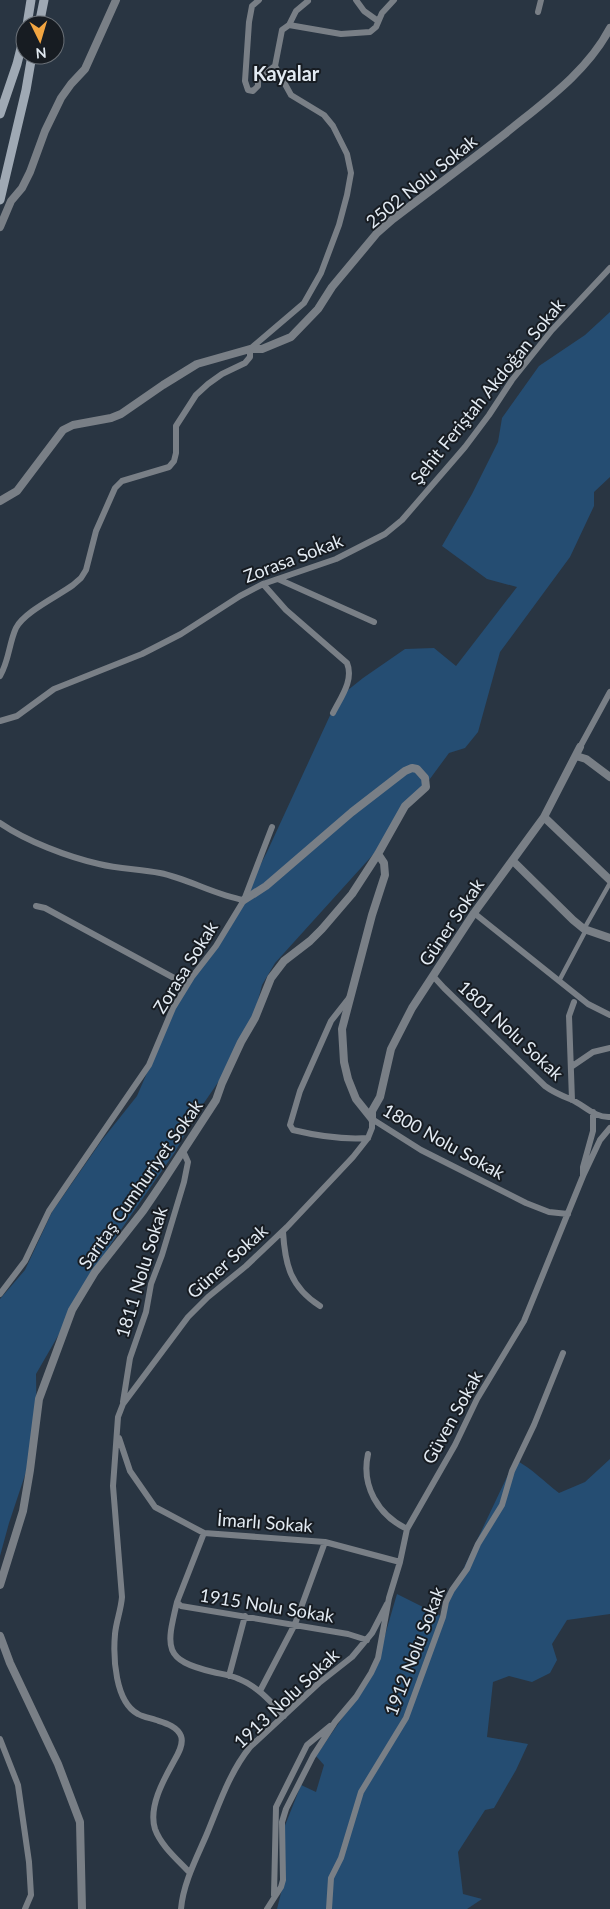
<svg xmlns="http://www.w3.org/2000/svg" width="610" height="1909" viewBox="0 0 610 1909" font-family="Lato,sans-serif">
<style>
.green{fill:#254d72}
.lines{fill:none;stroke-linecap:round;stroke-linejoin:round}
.pedestrian{stroke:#797f86;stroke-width:4.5}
.minor{stroke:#797f86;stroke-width:6}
.tertiary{stroke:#797f86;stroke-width:8}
.secondary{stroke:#9fa9b4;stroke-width:9}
.labels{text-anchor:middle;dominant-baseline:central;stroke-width:4;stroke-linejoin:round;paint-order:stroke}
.street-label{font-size:18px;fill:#e3ebf3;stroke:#171c22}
.quarter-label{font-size:20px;font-weight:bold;fill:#e3ebf3;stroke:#171c22}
</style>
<rect width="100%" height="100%" fill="#293542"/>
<path class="green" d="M610,312V477L594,492V506L570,557L500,652L478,732L465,748L449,753L379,848L275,963L262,985L252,1023L234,1059L195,1116L175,1152L111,1244L36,1374L37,1439L9,1523L0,1556V1299L25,1270L52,1212L102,1140L137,1096L181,994L233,918L267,852L333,709L343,694L363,678L405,649L434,648L456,666L517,587L487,579L442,546L472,494L498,442L502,418L539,366L585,335Z
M610,1459V1614L567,1620L552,1644L557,1660L550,1673L532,1682L509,1676L493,1682L487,1737L528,1744L516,1770L494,1808L485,1810L458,1852L463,1894L482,1899L467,1909H277L282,1889L284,1828L301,1785L316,1792L324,1765L316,1756L367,1682L385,1635L397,1594L441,1616L515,1460C532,1468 544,1482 559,1493L585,1482Z"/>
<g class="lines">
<path class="pedestrian" d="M584,929L610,883
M559,981L586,930"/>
<path class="minor" d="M259,0L252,6L249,22L245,81L248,90L253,91L258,86V79L275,66L282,30L289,25L341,34L370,32L376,27L382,13L394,0
M356,0L364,11L378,21
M538,12L541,0
M289,25L296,11L308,1
M278,579L374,622
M263,584L286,610L347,663C354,680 341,697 333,713
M0,676C9,661 9,643 16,628C24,612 58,596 73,585L81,578L86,570L96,531L115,488L122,481L169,467L174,461L176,453V426L196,395L208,384L222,374L245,363L250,357V349L304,303L321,273L339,225L347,195L351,173L347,154L333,126L324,115L291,95L275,66
M0,721L17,716L54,689L142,654L181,634L240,596L263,584L336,559L385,534L402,520L465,447L489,415L512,380L552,330L610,268
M580,747L610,692
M0,823C26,841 68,857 99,864C119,869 140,869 160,873C189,879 215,895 244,900
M36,906L45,908L187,985
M474,913L588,1004L610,1015
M433,976L444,988L545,1086C553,1092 560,1095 570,1099C583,1104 594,1118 610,1117
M349,998L331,1021L300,1091L290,1125L293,1130C318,1136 343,1140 368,1138
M571,1067L593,1052L610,1048
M572,1100L569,1016L574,1002
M372,1119L421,1150L526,1203L549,1212L568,1214
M583,1176V1167L593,1131V1112
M283,1232C285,1264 290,1287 320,1306
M0,1294L25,1261L49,1211L68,1183L149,1065L173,1008L192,977L216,946L244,900L272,827
M123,1402L130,1358L146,1312L151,1284L162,1255L184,1182L188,1162L183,1151
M119,1438L130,1471L155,1507L204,1533L325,1542L400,1562
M368,1454C361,1486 378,1515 407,1529
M204,1533L177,1602L181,1606L348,1634L367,1640
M177,1602C166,1648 163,1660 213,1672C221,1674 231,1675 239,1679C257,1686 271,1702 284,1716
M229,1676L245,1616
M260,1691L295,1624L325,1542
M0,1739L18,1785L29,1862L31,1895L25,1909
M190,1873C178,1860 161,1846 155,1829C148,1807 164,1779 174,1761C178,1754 184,1744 181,1736C177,1726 165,1723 156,1720C150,1718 143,1717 138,1714C115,1702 113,1657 115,1634C116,1622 121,1610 122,1597L113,1486L118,1417L123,1404L188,1317L208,1297L246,1266L287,1227L353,1157L368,1138L372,1128V1119
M274,1895L276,1807L307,1745L330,1726
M181,1909C183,1884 196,1859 206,1836C219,1805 229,1773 250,1747L319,1683L352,1657L372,1633L387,1604
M267,1909L281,1887L283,1880L282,1822L286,1809L313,1756L335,1722L356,1697L371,1673L378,1658L389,1598L400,1562L407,1529L455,1445L477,1399L524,1321L583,1176L600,1140L610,1128
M329,1909L331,1878L341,1858L361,1792L406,1718L443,1617L446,1602L452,1590L467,1569L478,1544L502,1505L512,1471L534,1425L563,1353"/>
<path class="tertiary" d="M0,227L11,201L22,188L30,172L45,131L61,98L71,84L85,69L116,0
M0,501L17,491L63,430L73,425L111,418L121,414L163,385L197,364L250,349H262L291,337L318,309L332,287L377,233L393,219C431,190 469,162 506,133C544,102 587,72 610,28
M576,756L586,759L610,777
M544,817L610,880
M513,861L573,920L584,929L610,938
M372,1119V1111L380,1097L391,1049L412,1008L474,913L544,817L580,747
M372,1119L356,1099L348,1079L344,1062L342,1029L372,915L385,875L384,863L378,854
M0,1585L23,1511L30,1470L39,1399L72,1310L95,1272L143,1211L162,1183L216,1100L222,1083L241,1042L255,1018L271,978L284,961L310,941L322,929L352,894L378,854L405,806L426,787L425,778L417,769L412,768L405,771L352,812L266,886L244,900
M0,1636L10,1663L58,1764L80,1822L82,1909"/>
<path class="secondary" d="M27,25L31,0
M39,25L44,0
M0,114L17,64L25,32
M0,200L26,90L32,55"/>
</g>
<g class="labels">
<g class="street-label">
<text transform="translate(421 181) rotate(-39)">2502 Nolu Sokak</text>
<text transform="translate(487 391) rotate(-51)">Şehit Feriştah Akdoğan Sokak</text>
<text transform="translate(293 558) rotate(-21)">Zorasa Sokak</text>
<text transform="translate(451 922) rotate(-56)">Güner Sokak</text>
<text transform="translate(185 967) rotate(-58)">Zorasa Sokak</text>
<text transform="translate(511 1030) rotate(43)">1801 Nolu Sokak</text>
<text transform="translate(444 1141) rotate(29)">1800 Nolu Sokak</text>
<text transform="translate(140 1184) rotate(-55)">Sarıtaş Cumhuriyet Sokak</text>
<text transform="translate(227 1261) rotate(-42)">Güner Sokak</text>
<text transform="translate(141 1272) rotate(-73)">1811 Nolu Sokak</text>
<text transform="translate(452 1417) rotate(-61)">Güven Sokak</text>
<text transform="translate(265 1522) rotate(4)">İmarlı Sokak</text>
<text transform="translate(267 1605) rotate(9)">1915 Nolu Sokak</text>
<text transform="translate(414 1651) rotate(-69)">1912 Nolu Sokak</text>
<text transform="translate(286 1698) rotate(-43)">1913 Nolu Sokak</text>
</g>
<g class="quarter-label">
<text x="286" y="73">Kayalar</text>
</g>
</g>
<g transform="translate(40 40) rotate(175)"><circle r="24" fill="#171c22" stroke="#696f76"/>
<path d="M0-4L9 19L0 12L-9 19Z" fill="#f2a541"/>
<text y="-8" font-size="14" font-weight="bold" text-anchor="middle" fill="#e3ebf3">N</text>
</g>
</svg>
